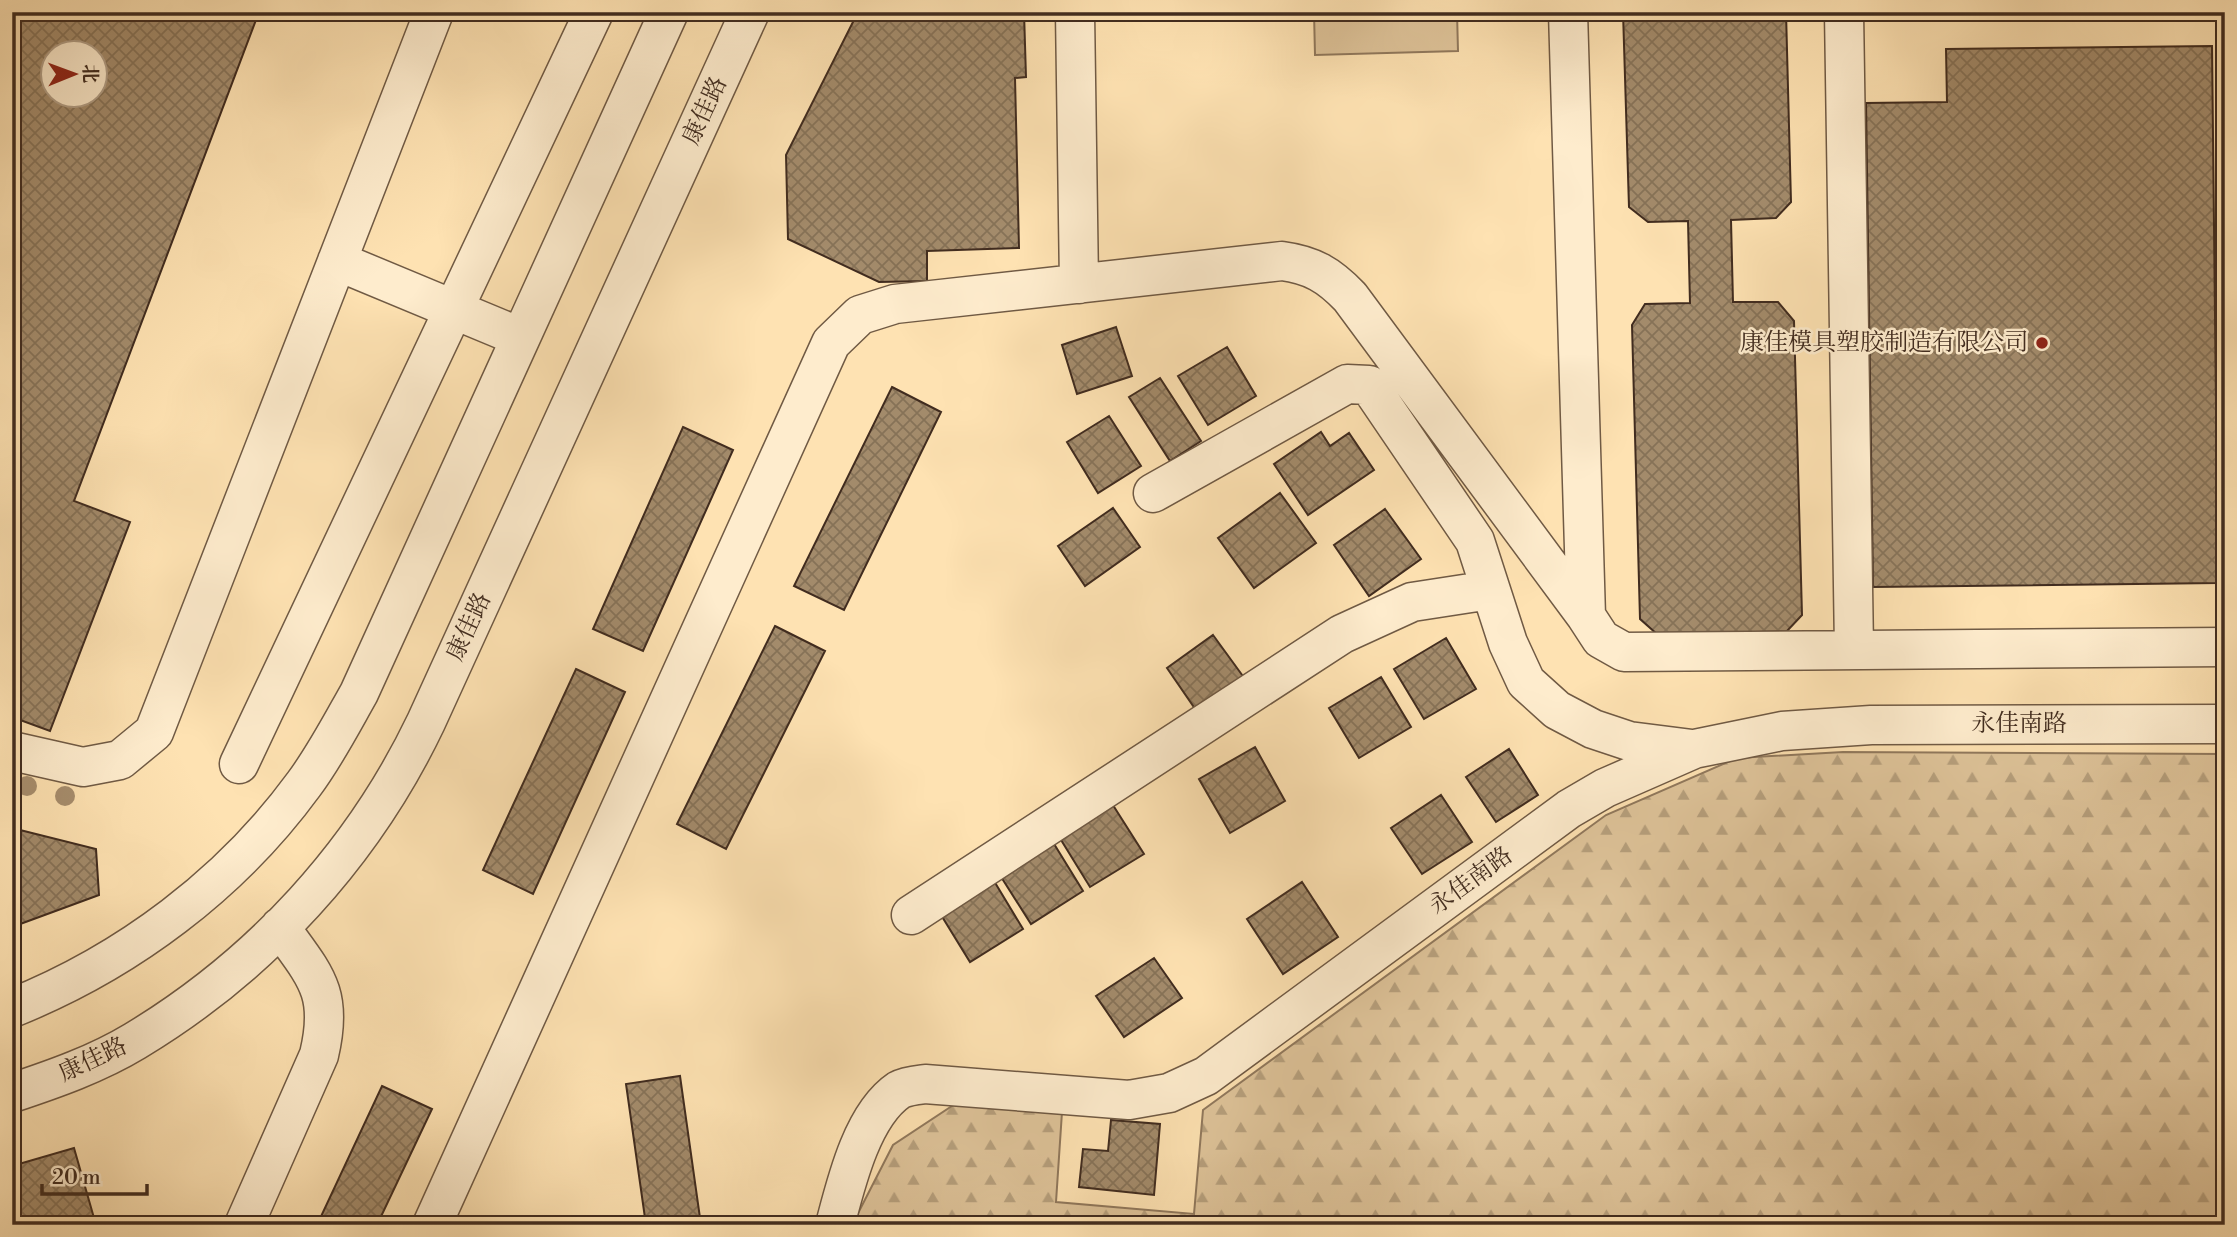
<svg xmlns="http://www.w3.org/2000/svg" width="2237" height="1237" viewBox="0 0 2237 1237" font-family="'Libre Bodoni','Noto Serif SC',serif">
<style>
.forest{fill:url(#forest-firs);stroke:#90785c;stroke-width:2}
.pitch{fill:#dec399;stroke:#90785c;stroke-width:2}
.building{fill:url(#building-cross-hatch);stroke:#412c1f;stroke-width:2;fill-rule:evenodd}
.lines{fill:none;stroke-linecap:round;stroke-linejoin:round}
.minor-casing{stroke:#705a44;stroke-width:41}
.minor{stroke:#feeccd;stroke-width:38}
.tree{fill:#a78e6e}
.poi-dot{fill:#8f2418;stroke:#feeccd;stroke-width:2.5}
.labels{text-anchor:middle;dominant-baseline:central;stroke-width:5;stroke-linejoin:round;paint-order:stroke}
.street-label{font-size:24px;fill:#412c1f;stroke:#feeccd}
.poi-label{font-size:24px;fill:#412c1f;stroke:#feeccd;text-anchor:end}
</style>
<defs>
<pattern id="forest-firs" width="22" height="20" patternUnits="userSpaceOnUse" patternTransform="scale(1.75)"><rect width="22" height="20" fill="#dec399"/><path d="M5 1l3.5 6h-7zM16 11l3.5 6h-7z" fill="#b69f7c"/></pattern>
<pattern id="building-cross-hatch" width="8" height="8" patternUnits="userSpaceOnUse" patternTransform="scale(1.75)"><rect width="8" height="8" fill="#a38b6b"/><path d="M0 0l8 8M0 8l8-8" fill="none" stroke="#867257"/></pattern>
</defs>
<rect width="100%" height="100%" fill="#fee2b2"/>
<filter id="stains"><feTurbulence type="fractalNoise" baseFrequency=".00286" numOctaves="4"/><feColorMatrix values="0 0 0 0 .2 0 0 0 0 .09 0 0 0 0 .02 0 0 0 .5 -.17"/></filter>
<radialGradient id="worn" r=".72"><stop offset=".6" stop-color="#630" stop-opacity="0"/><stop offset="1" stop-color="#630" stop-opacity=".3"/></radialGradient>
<path class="forest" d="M1843,752L2225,754V1225H852L893,1145L958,1102L1062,1112L1056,1202L1194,1214L1203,1110L1606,815L1737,758Z"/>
<path class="pitch" d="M1314,12H1457L1458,51L1315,55Z"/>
<path class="building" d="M12,12H259L74,501L130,522L50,731L12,717ZM52,52H94V94H52Z
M858,12H1024L1026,77L1015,78L1019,248L927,251V281L879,282L788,239L786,155Z
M1623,12H1786L1791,202L1776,218L1731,220L1733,302H1778L1794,321L1802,615L1787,631L1658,635L1640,619L1632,325L1645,304L1690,303L1688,221L1648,222L1629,207Z
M2212,46L2218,583L1873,587L1866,103L1947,102L1946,49Z
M1116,327L1132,376L1077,394L1062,345Z
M1227,347L1256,396L1208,425L1178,376Z
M1160,378L1201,441L1170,461L1129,397Z
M892,387L941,412L844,610L794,586Z
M1109,416L1141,466L1098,493L1067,442Z
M683,427L733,450L643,651L593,629Z
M1321,432L1330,446L1349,433L1374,470L1308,515L1274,464Z
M1280,493L1316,543L1254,588L1218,538Z
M1113,508L1140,547L1085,586L1058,546Z
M1385,509L1421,559L1369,596L1334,545Z
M775,626L825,651L726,849L677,824Z
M1213,635L1245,679L1198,713L1167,668Z
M1446,638L1476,689L1424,719L1394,669Z
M576,669L625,692L533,894L483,870Z
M1381,677L1411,727L1359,758L1329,708Z
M1255,747L1285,801L1230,833L1199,779Z
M1509,749L1538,795L1496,822L1466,777Z
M1441,795L1472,842L1422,874L1391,828Z
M1111,802L1144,854L1090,887L1058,835Z
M12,828L96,849L99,895L12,927Z
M1051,839L1083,891L1031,924L998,872Z
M991,876L1023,929L970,962L938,910Z
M1302,882L1338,937L1283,974L1247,919Z
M1154,958L1182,998L1124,1037L1096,996Z
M680,1076L701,1225H646L626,1084Z
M382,1086L432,1109L377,1225H317Z
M1111,1120L1160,1124L1154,1195L1079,1187L1083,1149L1108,1151Z
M74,1148L96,1225H12V1166Z"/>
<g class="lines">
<defs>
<path id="minor" d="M1075,12L1079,284
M1568,12L1586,616L1601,639L1624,652L2225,647
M1844,12L1854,649
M337,261L520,337
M1153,493L1347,384L1369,385L1475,541L1508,643L1526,682L1557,710L1593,729L1629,741L1692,749
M12,751L83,767L120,760L154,732L434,12
M239,764L594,12
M911,915L1342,634L1412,602L1490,590
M12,1008C127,962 231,884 304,784C325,756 342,723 359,693L669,12
M12,1093C54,1079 97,1064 135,1041C261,965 363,854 426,722L750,12
M244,1225L319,1055C334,992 315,976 280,927
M432,1225L831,343L860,315L895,304L1282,261C1312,265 1329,275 1350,297L1586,616
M835,1225C846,1183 862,1115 899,1090C906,1086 917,1085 925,1084L1129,1100L1169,1093L1206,1076L1569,809L1605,788L1694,749L1782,731L1871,725L2225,724"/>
</defs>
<use href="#minor" class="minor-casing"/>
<use href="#minor" class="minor"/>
</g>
<g class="tree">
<circle cx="27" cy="786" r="10"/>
<circle cx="65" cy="796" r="10"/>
</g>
<circle class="poi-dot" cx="2042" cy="343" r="7"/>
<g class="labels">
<g class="street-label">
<text transform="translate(705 111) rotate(-65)">康佳路</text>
<text transform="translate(469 627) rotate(-65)">康佳路</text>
<text x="2019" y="724">永佳南路</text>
<text transform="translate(1471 881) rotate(-36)">永佳南路</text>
<text transform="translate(93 1060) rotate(-25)">康佳路</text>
</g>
<g class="poi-label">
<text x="2028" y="343">康佳模具塑胶制造有限公司</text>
</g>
</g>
<rect width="2237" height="1237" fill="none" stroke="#fee2b2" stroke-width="42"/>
<rect x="14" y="14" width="2209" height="1209" fill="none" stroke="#412c1f" stroke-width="3.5"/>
<rect x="21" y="21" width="2195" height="1195" fill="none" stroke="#412c1f" stroke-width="2"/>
<g transform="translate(74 74) rotate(89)"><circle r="33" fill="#feeccd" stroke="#b29f87" stroke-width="2"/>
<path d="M0-5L12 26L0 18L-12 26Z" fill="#8f2418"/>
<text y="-10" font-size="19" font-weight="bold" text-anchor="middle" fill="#412c1f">北</text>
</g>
<path d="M42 1184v10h105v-10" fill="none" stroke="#412c1f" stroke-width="3.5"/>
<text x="52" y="1184" font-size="21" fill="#412c1f" stroke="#feeccd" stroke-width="5" paint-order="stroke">20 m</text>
<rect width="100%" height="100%" filter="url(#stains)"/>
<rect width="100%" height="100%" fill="url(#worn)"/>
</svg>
